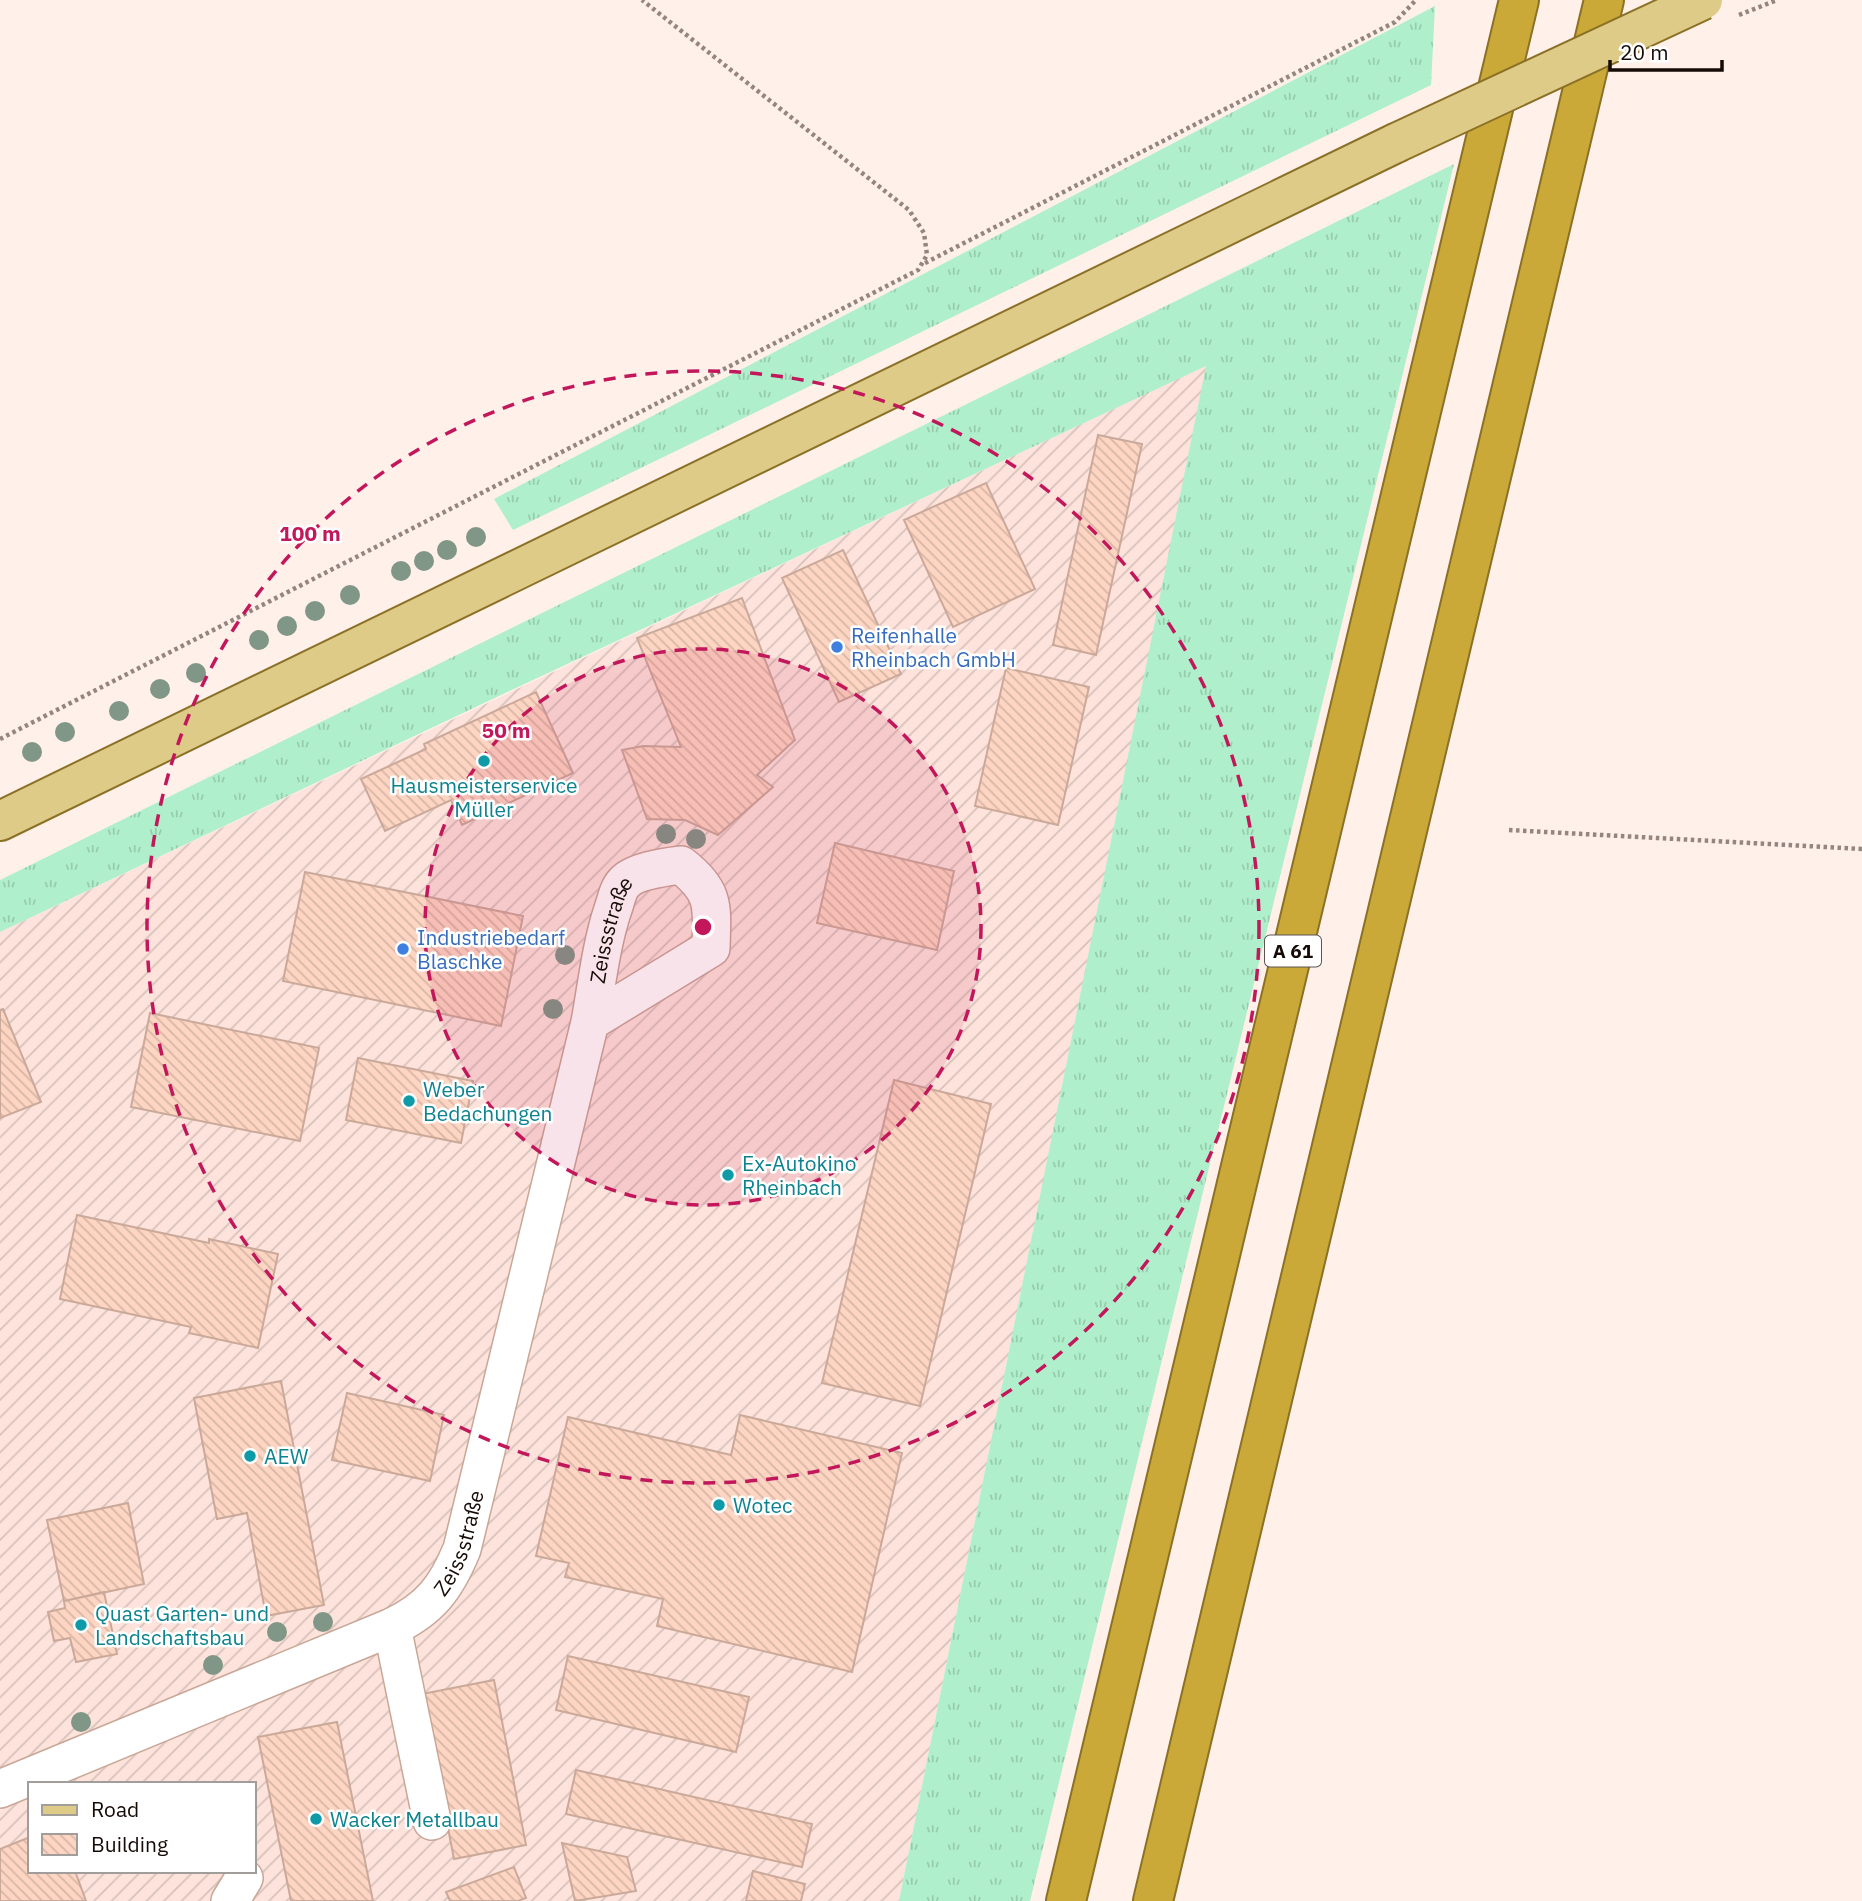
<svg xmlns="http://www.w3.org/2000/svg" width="1862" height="1901" viewBox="0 0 1862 1901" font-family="'IBM Plex Sans',sans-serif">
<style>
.industrial{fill:url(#industrial-furrows);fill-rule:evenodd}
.grass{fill:url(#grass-tufts)}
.building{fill:url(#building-back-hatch);stroke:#cba99a;stroke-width:2}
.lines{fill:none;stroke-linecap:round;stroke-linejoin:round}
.minor-casing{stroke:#c9a798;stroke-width:40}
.major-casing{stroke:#8b7126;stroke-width:42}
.highway-casing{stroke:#8b7126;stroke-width:42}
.path{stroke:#938681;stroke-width:4.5;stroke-dasharray:3.5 3.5;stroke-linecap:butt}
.minor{stroke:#fff;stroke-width:37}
.major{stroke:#dfcb88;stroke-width:38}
.highway{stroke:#caa938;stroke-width:38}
.major-bridge-casing{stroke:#8b7126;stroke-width:42;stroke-linecap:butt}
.major-bridge{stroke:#dfcb88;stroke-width:38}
.tree{fill:#809686}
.ring{fill:none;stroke:#c2185b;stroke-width:3.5;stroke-dasharray:12 9}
.shop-dot{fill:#3f7fe0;stroke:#fff;stroke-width:2.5}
.culture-dot{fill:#0f9aa8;stroke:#fff;stroke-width:2.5}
.labels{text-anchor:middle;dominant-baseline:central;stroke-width:5;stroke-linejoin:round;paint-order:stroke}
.shield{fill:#fff;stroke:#5b5451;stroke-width:2}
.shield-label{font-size:19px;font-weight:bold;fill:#150a06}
.shop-label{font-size:21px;fill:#366cbe;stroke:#fff;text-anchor:start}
.culture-label{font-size:21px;fill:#0d838f;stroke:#fff;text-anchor:start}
.street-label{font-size:21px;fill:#150a06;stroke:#fff}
.centre{fill:#c2185b;stroke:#fff;stroke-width:3.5}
.ring-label{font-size:21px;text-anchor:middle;font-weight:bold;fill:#c2185b;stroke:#fff;stroke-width:5;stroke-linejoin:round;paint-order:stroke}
</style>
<defs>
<pattern id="industrial-furrows" width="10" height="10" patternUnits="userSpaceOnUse" patternTransform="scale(1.75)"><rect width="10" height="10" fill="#fde3db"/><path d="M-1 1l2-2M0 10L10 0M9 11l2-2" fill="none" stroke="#d8c1ba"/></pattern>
<pattern id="grass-tufts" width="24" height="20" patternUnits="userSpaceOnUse" patternTransform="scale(1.75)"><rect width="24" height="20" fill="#b0efcb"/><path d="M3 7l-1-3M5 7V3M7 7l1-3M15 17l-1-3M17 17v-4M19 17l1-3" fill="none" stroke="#96ccad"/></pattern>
<pattern id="building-back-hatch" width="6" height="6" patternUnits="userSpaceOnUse" patternTransform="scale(1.75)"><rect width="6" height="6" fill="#fdd5c2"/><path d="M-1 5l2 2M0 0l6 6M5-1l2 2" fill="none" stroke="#d8b6a5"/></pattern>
</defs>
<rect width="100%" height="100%" fill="#fff0ea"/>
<path class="industrial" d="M1207,365L899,1901H0V932ZM30,1784H254V1871H30Z"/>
<path class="grass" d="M1435,6L1431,85L513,530L494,499Z
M1454,164L1030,1901H899L1206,366L533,680L0,932V880Z"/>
<path class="building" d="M1098,435L1142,444L1096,655L1053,645Z
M986,483L1035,589L953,627L904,520Z
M843,550L901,674L839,702L782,578Z
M742,598L795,740L757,775L773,787L718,835L685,820L647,819L622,750L643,746L681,747L637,638Z
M1006,668L1089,687L1058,825L975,806Z
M536,692L573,773L462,825L451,800L385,831L361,779L426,749L424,744Z
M835,843L954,871L937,950L817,923Z
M305,872L523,916L501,1026L283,981Z
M3,1009L41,1102L0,1118V1010Z
M150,1013L319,1048L300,1141L131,1107Z
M358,1058L473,1081L461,1143L346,1120Z
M894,1080L991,1104L920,1406L822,1383Z
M77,1215L209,1243V1239L278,1254L258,1348L189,1333L191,1327L60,1299Z
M281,1381L324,1605L266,1616L247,1513L217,1519L194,1398Z
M347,1393L444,1415L430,1481L332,1460Z
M740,1415L902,1453L852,1672L657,1626L663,1599L565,1577L569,1563L536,1556L568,1417L731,1455Z
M128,1503L144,1584L64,1601L47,1520Z
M104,1592L117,1654L76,1662L70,1638L54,1641L48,1612L65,1608L64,1601Z
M568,1656L749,1697L736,1752L556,1710Z
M494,1680L526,1845L454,1859L422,1694Z
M337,1722L373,1901H291L258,1737Z
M576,1770L812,1824L802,1867L566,1814Z
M30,1837V1871H75L86,1901H0V1849Z
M562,1843L627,1857L636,1891L575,1901Z
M514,1867L526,1898L518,1901H450L446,1892Z
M753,1871L805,1884L801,1901H746Z"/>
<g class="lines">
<defs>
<g id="minor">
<path d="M392,1627L432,1821"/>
<path id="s1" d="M0,1789L392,1627C430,1609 446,1588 462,1549L590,1022C597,984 601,945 613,909C616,901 618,889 624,883C634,871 666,867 681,865C716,892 712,907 711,948L590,1022"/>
<path d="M230,1901L244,1878"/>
</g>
<path id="major" d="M0,821L1396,143"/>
<path id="highway" d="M1066,1901L1519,0
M1153,1901L1604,0"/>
</defs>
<use href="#minor" class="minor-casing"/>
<use href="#major" class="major-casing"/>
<use href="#highway" class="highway-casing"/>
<path class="path" d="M1739,15L1777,0
M925,263L1395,22L1416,0
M0,739L918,270L927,255L924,233L909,210L642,0
M1509,830L1862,849"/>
<use href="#minor" class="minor"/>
<use href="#major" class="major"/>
<use href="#highway" class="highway"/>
<defs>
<path id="major-bridge" d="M1396,143L1703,0"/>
</defs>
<use href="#major-bridge" class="major-bridge-casing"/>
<use href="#major-bridge" class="major-bridge"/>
</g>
<g class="tree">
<circle cx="476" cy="537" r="10"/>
<circle cx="447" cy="550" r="10"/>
<circle cx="424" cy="561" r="10"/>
<circle cx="401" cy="571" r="10"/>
<circle cx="350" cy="595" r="10"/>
<circle cx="315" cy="611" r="10"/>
<circle cx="287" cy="626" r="10"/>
<circle cx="259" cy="640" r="10"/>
<circle cx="196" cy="673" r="10"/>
<circle cx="160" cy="689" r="10"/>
<circle cx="119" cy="711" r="10"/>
<circle cx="65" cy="732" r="10"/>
<circle cx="32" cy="752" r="10"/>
<circle cx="666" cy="834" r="10"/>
<circle cx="696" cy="839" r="10"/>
<circle cx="565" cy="955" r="10"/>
<circle cx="553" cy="1009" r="10"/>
<circle cx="323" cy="1622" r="10"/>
<circle cx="277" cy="1632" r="10"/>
<circle cx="213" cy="1665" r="10"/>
<circle cx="81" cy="1722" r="10"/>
</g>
<circle cx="703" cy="927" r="278" fill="#c2185b" fill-opacity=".12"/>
<g class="ring">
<circle cx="703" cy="927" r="278"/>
<circle cx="703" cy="927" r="556"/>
</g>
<g class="shop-dot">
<circle cx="837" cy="647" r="7"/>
<circle cx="403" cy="949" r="7"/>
</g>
<g class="culture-dot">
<circle cx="484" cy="761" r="7"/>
<circle cx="409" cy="1101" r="7"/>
<circle cx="728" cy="1175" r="7"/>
<circle cx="250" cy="1456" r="7"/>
<circle cx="719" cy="1505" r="7"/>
<circle cx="81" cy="1625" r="7"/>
<circle cx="316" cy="1819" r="7"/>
</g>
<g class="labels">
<rect class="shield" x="1265" y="935.5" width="56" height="31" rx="5"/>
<g class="shield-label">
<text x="1293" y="951">A 61</text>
</g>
<g class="shop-label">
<text x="851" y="635">Reifenhalle<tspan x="851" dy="24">Rheinbach GmbH</tspan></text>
<text x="417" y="937">Industriebedarf<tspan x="417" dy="24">Blaschke</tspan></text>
</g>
<g class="culture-label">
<text x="484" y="785" text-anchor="middle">Hausmeisterservice<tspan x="484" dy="24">Müller</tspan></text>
<text x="423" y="1089">Weber<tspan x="423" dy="24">Bedachungen</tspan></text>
<text x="742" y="1163">Ex-Autokino<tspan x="742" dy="24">Rheinbach</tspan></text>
<text x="264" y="1456">AEW</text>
<text x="733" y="1505">Wotec</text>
<text x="95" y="1613">Quast Garten- und<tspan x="95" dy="24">Landschaftsbau</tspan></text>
<text x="330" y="1819">Wacker Metallbau</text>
</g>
<g class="street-label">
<text stroke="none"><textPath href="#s1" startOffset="1169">Zeissstraße</textPath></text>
<text stroke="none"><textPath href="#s1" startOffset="537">Zeissstraße</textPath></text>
</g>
</g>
<circle cx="703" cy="927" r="10" class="centre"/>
<g class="ring-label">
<text x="310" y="541">100 m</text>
<text x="506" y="738">50 m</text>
</g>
<rect x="28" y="1782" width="228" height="91" fill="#ffffff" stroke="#a19d9b" stroke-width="2"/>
<rect x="42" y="1805" width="35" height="10" fill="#dfcb88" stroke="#a19d9b" stroke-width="2"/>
<text x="91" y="1817" font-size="21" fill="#150a06">Road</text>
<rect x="42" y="1834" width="35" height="21" fill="url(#building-back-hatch)" stroke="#a19d9b" stroke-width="2"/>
<text x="91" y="1852" font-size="21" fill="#150a06">Building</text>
<path d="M1610 60v10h112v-10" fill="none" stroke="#150a06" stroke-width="3.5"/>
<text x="1620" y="60" font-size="21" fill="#150a06" stroke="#ffffff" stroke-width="5" paint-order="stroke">20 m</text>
</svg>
